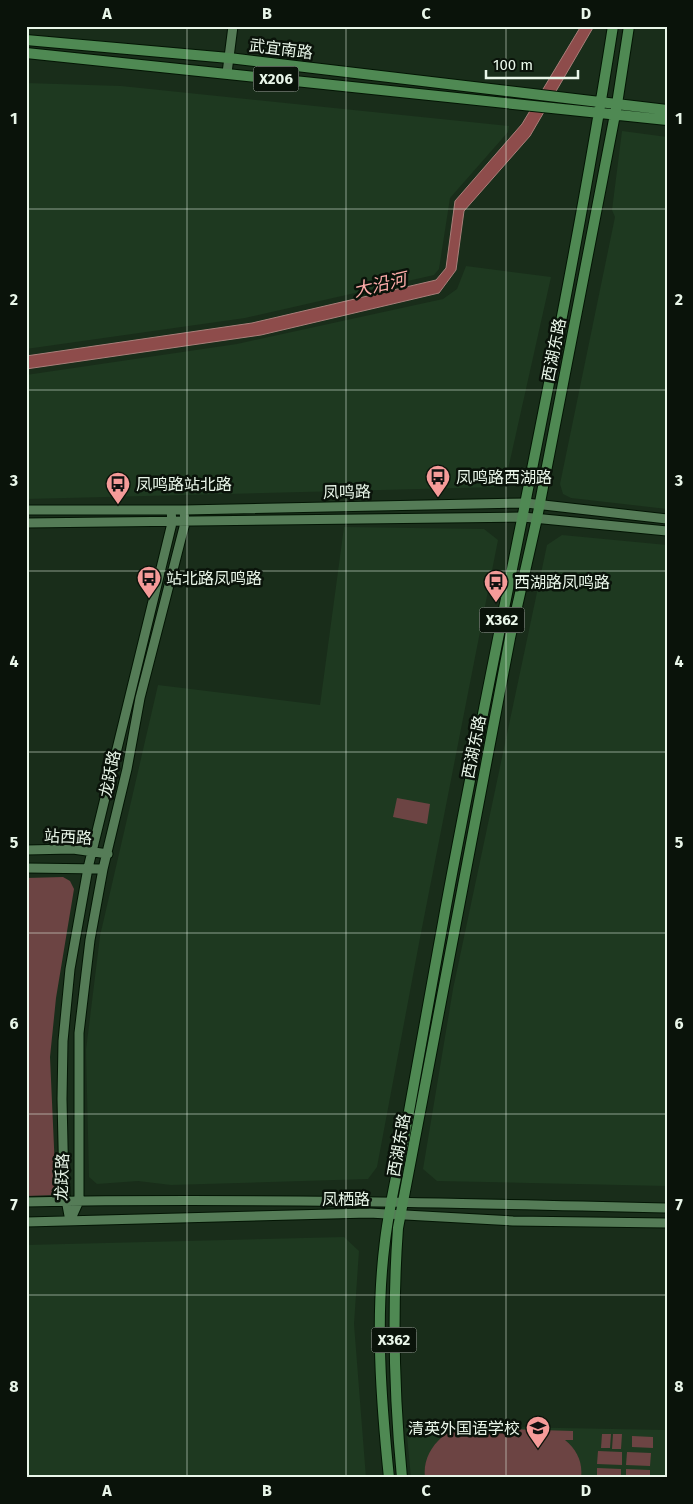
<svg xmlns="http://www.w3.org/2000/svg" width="693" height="1504" viewBox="0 0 693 1504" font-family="'Fira Sans','Noto Sans SC',sans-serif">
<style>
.built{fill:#1e3920}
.green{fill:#6c4443}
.water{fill:#8e4c4b;stroke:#a97f7a}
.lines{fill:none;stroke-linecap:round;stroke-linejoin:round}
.secondary-casing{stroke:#031504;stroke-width:11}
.primary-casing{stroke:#031504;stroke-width:12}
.secondary{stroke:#557c57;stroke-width:9}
.primary{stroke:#4f8953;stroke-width:10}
.grid{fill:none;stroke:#e9f6e9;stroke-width:1;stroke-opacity:0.55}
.labels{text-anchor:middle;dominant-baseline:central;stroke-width:5;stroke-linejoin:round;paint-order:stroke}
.shield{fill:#0a130a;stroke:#a6b2a6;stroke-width:1}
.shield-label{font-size:15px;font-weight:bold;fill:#e9f6e9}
.street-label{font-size:16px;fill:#e9f6e9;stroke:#0a130a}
.poi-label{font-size:16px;fill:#e9f6e9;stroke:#0a130a;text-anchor:start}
.water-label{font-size:18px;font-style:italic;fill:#fdaca9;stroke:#0a130a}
.neatline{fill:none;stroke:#e9f6e9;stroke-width:2}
.grid-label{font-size:16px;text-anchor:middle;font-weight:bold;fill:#e9f6e9}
</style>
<rect width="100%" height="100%" fill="#192d1a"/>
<path class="built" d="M26,83L121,86L509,126L508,132L450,198L439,269L434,275L245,318L26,349Z
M622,131L667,137V509L571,498L563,494L560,484L615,217L612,210Z
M466,266L551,277L505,483L498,487L26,499V375L237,344L443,299L457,289Z
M344,527L484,529L498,540L420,938L377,1167L368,1179L171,1185L138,1181L97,1184L89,1177L86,1050L100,936L158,685L320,705Z
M562,535L667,545V1186L437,1181L423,1169L453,989L547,545Z
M344,1237L359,1251L354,1324L366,1478H26V1245Z
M406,1425L667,1430L665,1478H411Z"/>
<path class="green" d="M397,798L430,804L427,824L393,817Z
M63,877L70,881L74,889L56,998L50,1057L56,1192L53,1195L26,1196V878Z
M438,1427L573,1431V1440H565C577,1450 583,1462 581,1478H425C423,1461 430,1448 442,1437L437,1436Z
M602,1434H611L610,1448H601Z
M613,1434H622L621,1449H612Z
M632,1436L653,1437V1448L632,1447Z
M598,1451L622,1452V1465L597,1464Z
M627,1452L651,1453L650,1466L626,1465Z
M597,1468L621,1469V1478H597Z
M626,1469L650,1470V1478H626Z"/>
<path class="water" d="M581,26H594L530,136L464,211L456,270L439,293L261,335L26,369V356L252,323L436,280L446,268L455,201L522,124Z"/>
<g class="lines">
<defs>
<path id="secondary" d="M227,73L233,26
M26,510H184L526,503L667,519
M26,523L523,517L667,531
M26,850L73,849L108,854
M26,868L103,869
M26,1202C240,1198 453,1203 667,1208
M70,1221L79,1201V1033L90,940L103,869L127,769L140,698L185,523L184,510
M70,1221L64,1189L62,1099L63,1041L70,969L88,868L172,523L171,510
M26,1222L369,1213L513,1221L667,1223"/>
<path id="primary" d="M26,40L229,58L667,110
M26,53L667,120
M389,1478C381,1400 375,1319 385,1241C389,1207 397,1173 404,1139C418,1062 432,984 446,906C500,613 567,321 613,26
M402,1478C394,1394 392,1312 398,1228L510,638L537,518L617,104L629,26"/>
</defs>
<use href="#secondary" class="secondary-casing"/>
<use href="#primary" class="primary-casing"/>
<use href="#secondary" class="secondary"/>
<use href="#primary" class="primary"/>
</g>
<path class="grid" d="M187,26V1478M346,26V1478M506,26V1478M26,209H667M26,390H667M26,571H667M26,752H667M26,933H667M26,1114H667M26,1295H667"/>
<defs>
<symbol id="bus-pin" viewBox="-11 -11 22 30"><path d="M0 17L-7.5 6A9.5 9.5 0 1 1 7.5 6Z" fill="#f59b99" stroke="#0a130a"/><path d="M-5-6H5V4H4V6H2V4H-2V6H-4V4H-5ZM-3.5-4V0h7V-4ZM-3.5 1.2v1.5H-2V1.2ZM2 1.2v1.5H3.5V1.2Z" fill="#111"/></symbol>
<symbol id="school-pin" viewBox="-11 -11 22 30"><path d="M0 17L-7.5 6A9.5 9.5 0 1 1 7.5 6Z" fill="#f59b99" stroke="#0a130a"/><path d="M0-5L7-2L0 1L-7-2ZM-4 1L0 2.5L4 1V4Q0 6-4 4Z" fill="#111"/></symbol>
</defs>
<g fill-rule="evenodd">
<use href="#bus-pin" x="424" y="463" width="28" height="38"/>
<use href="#bus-pin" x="104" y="470" width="28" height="38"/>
<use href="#bus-pin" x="135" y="564" width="28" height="38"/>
<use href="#bus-pin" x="482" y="568" width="28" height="38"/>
<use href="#school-pin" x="524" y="1414" width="28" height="38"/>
</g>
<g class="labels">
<g class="shield">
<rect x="253.5" y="66.5" width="45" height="25" rx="4"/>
<rect x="479.5" y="607.5" width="45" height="25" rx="4"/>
<rect x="371.5" y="1327.5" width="45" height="25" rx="4"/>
</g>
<g class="shield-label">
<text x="276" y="79">X206</text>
<text x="502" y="620">X362</text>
<text x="394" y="1340">X362</text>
</g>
<g class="street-label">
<text transform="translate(281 49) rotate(7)">武宜南路</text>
<text transform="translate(554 350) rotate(-79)">西湖东路</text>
<text transform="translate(347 492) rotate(-1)">凤鸣路</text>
<text transform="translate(474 747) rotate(-79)">西湖东路</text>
<text transform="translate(110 774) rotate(-78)">龙跃路</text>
<text transform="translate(68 837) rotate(3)">站西路</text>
<text transform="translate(399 1145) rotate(-80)">西湖东路</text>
<text transform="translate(62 1177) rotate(-88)">龙跃路</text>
<text x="346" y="1199">凤栖路</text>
</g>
<g class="poi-label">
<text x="456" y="477">凤鸣路西湖路</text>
<text x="136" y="484">凤鸣路站北路</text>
<text x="166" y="578">站北路凤鸣路</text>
<text x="514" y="582">西湖路凤鸣路</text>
<text x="520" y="1428" text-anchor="end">清英外国语学校</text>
</g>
<g class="water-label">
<text transform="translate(380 285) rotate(-13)">大沿河</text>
</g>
</g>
<rect width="693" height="1504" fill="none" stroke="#0a130a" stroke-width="55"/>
<path d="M486 70v8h92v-8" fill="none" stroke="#e9f6e9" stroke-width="2.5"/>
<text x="493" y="70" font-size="15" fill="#e9f6e9" stroke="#0a130a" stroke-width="4" paint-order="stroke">100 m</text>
<rect x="28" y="28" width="638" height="1448" class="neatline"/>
<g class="grid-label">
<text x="107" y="19">A</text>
<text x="267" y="19">B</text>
<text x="426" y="19">C</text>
<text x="586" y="19">D</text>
<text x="14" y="124">1</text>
<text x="679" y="124">1</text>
<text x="14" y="305">2</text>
<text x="679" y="305">2</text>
<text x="14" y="486">3</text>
<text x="679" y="486">3</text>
<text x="14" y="667">4</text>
<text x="679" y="667">4</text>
<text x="14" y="848">5</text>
<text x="679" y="848">5</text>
<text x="14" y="1029">6</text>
<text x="679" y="1029">6</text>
<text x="14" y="1210">7</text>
<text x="679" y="1210">7</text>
<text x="14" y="1392">8</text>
<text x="679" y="1392">8</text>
<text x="107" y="1496">A</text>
<text x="267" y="1496">B</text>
<text x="426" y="1496">C</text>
<text x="586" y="1496">D</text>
</g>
</svg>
